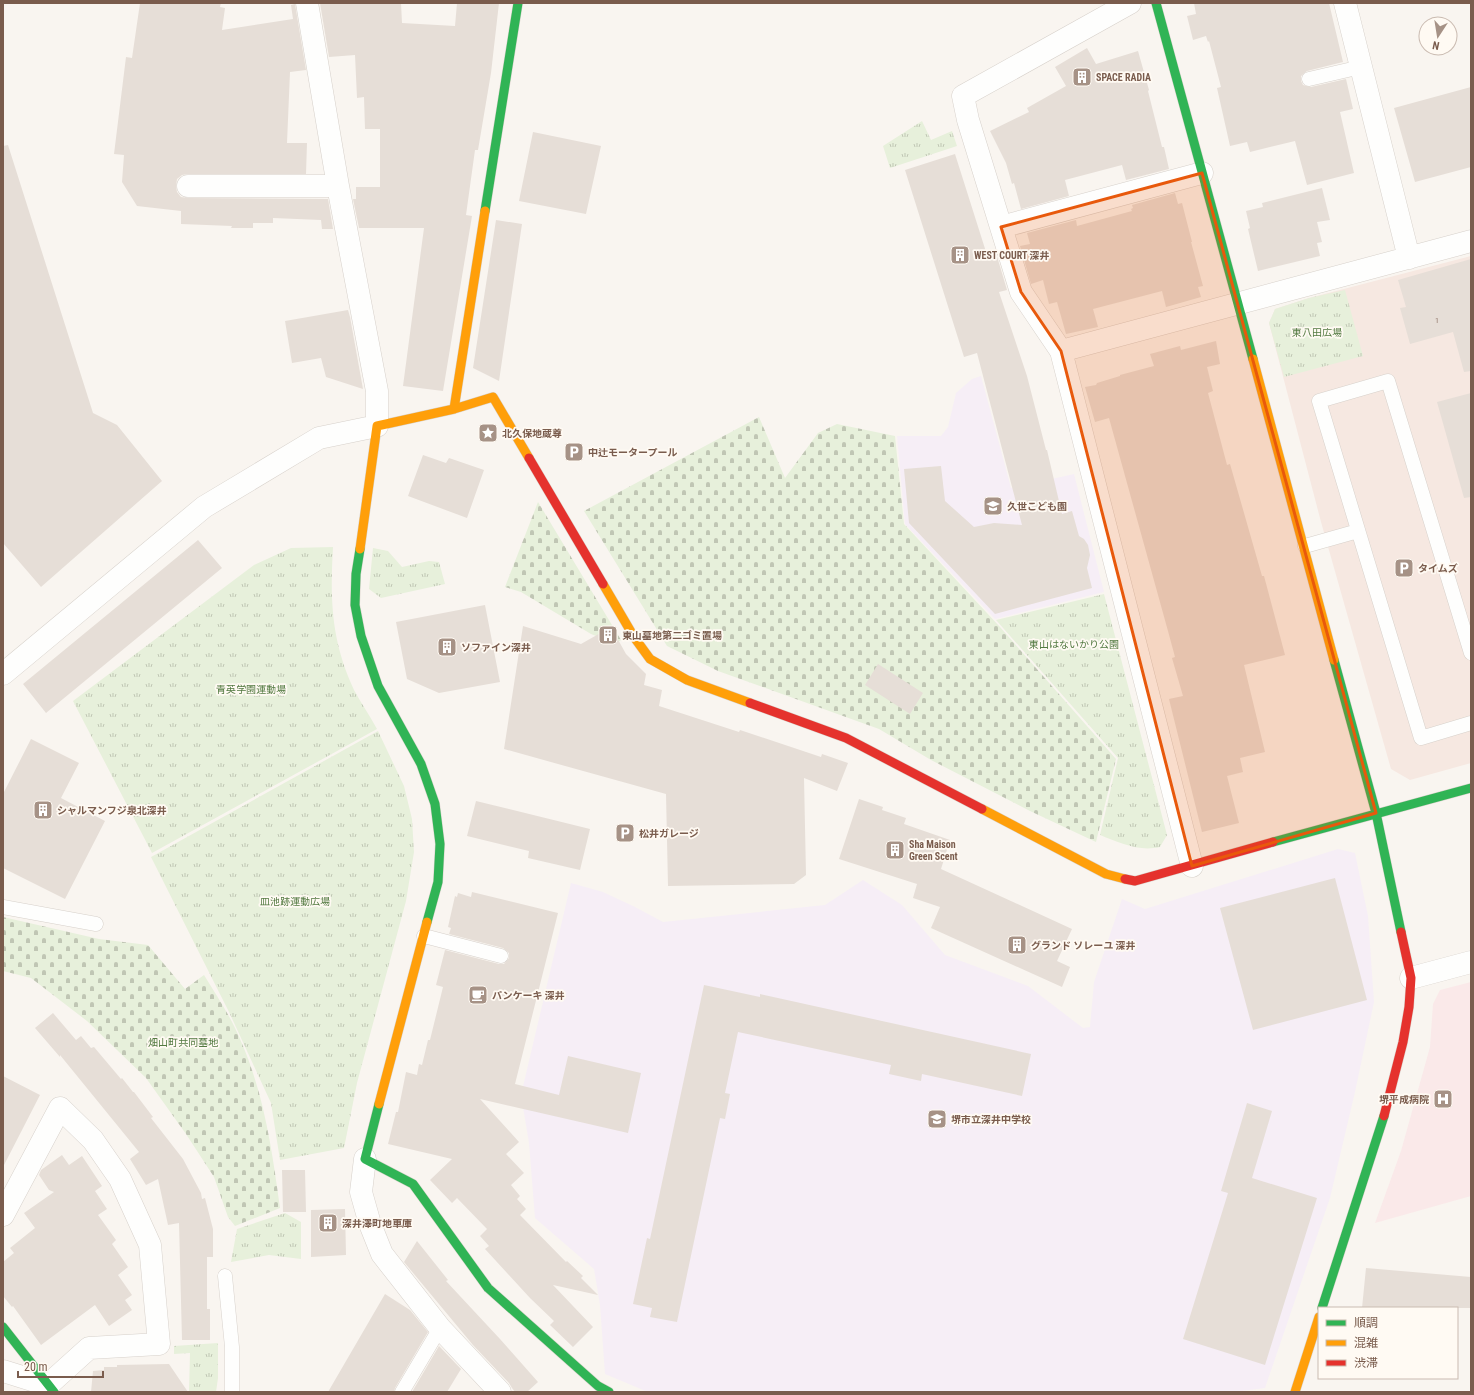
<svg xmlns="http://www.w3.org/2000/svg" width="1474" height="1395" viewBox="0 0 1474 1395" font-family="'Roboto Condensed','Noto Sans JP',sans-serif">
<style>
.commercial{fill:#f6e8e1}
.education{fill:#f6eef6}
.medical{fill:#fae9e9}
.cemetery{fill:url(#cemetery-stones)}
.park{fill:url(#park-tufts)}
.building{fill:#e6ded7}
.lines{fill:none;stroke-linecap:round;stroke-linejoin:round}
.lane-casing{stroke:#d7d1cb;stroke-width:15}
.street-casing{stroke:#d7d1cb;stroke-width:23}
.fast-casing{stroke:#d9d2cb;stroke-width:10}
.slow-casing{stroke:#d9d2cb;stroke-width:10}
.jam-casing{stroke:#d9d2cb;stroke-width:10}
.lane{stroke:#fefefd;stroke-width:14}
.street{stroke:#fefefd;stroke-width:22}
.fast{stroke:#30b455;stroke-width:9}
.slow{stroke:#ff9f0a;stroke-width:9}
.jam{stroke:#e5322d;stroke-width:9}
.marked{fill:#e8590c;fill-opacity:0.2;stroke:#e8590c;stroke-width:3;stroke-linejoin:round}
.labels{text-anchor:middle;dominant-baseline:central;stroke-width:3.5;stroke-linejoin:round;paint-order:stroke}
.number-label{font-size:8px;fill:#977e72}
.poi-label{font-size:10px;font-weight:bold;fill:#7a5c4d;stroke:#fffaf3;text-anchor:start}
.park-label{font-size:10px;fill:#537a41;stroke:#fffaf3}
</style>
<defs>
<pattern id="cemetery-stones" width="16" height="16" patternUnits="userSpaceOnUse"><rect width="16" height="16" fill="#e7f0db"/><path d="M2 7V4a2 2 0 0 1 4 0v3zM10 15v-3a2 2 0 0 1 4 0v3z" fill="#c0c6b4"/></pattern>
<pattern id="park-tufts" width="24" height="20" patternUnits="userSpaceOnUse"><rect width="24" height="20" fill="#e7f0db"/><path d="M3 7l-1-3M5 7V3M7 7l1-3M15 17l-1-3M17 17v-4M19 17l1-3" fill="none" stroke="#c0c6b4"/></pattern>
</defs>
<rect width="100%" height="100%" fill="#f9f5f0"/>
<path class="commercial" d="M1471,256V763L1410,780L1391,769L1321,522L1269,323L1275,309L1309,298Z"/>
<path class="education" d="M981,376L1011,488L1074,474L1104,592L995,619L905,524L897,436H941L948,427L956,393L972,379Z
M1338,849L1355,853L1368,916L1374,1002L1355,1092L1330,1198L1265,1388L1234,1392H648L605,1374L600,1305L594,1269L535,1218L529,1143L521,1095L571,883L603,892L635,907L663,922L825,905L863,880L902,905L945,955L1028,986L1083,1028L1090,1027L1094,982L1122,899L1145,909Z"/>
<path class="medical" d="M1471,982V1196L1375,1223L1401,1151L1430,1047L1433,1004L1440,990Z"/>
<path class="cemetery" d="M759,417L785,478L818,433L837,424L895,436L904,524L1000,627L1116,759L1096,842L1030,811L931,760L879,729L718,671L667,646L584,511Z
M538,502L621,640L616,644L591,634L521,592L505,587Z
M3,917L99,939L148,945L185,989L204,975C217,996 231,1017 240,1039C264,1093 272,1150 280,1208L235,1226L228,1217L214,1177L186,1134L146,1078L87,1021L31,978L3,971Z"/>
<path class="park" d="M922,121L931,140L952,131L957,146L890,168L883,146Z
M1345,290L1363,356L1284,377L1269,323L1275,309L1309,298Z
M333,547C330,600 331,640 354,690C361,703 370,716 377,729L152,853L73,701L254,565L291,548Z
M373,548L388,551L402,567L429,561L439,562L445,584L381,598L369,589Z
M1104,594L1167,835L1160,847C1139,852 1120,843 1100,835L1118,758L996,620Z
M378,731L404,786L412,819L414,852L406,901L357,1083L344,1148L280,1160L271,1103L229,1012L151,857Z
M285,1213L301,1222V1259L269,1255L231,1262L237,1229Z
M218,1343V1378L216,1392H189L190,1353L174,1354V1346Z"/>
<path class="building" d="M140,3H221L220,7L225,8L222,30L293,19L291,5L295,4L306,70L290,72L287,143H307L306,174H188L182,175L177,179L176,186L177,192L181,197L188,198L328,199L333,229H322L321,220L273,218V223H253V228H231L232,226L181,224V211L137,206L122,182L124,155L114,154L126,57L132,58Z
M320,3H401L402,23L455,26L457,3H499L491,73L478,150H475L466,215L472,216L443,391L403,386L424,228H359L353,199H356V187H380V129H365L364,97L357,98L355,55L329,57Z
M1194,3H1329L1343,62L1307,71L1301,76V81L1303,85L1311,87L1346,79L1353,109L1340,112L1354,173L1307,185L1295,141L1250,152L1247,142L1230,146L1217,88L1221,87L1209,41L1208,42L1206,36L1193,40L1187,16L1196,14Z
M1087,48L1096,64L1138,51L1149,90L1148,91L1162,147H1164L1169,169L1126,180L1122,165L1065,180L1069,196L1021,209L1014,183L1012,184L1006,163L990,131L1029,112L1027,108L1066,86L1055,67Z
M1471,87V167L1415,182L1394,108Z
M533,132L601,146L586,214L519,201Z
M8,145L93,413L117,425L162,481L41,587L3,543V146Z
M955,154L987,255L996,253L1007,290L999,292L1027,376L1046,450H1047L1062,514L1072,511L1079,536L1084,539L1088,545L1090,555L1087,568L1092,588L995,614L909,523L904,469L941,466L945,501L974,527L994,523L1022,525L977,353L964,357L905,170Z
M1322,188L1330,220L1317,222L1322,242L1317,243L1320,256L1258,271L1248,229L1250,228L1246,211L1263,207L1262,203Z
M1175,193L1178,204L1182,203L1192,242H1191L1203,286L1198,287L1201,297L1166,307L1162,291L1093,309L1098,327L1066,334L1057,302L1049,304L1043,280L1031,284L1020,246L1030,244L1027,233L1076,220L1077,226L1132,211L1131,209L1133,208L1132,205Z
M496,220L522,224L499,381L473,368Z
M1471,259V371L1464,372L1453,332L1410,344L1400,308L1406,307L1398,280Z
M348,310L350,317L363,389L326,377L321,358L292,363L285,321Z
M1216,341L1220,364L1207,367L1213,391L1208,393L1227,465L1230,464L1262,576H1264L1285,655L1244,665L1265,752L1240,758L1243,772L1227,776L1239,823L1202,832L1169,699L1183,696L1172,658L1175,657L1168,631L1109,418L1095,422L1085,387L1096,385L1097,383L1120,376V375L1154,366L1150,354L1180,346L1181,350Z
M1471,393V497L1464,498L1437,402Z
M423,455L446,463L449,458L484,470L467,518L408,496Z
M198,540L222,568L46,713L23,684Z
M485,605L500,682L439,693L407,679L396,622Z
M523,626L581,644L611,627L626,654L646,674L644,685L662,690L659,706L739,732L740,730L821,757L822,754L848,763L837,791L804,778L806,875L794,884L668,886L666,794L504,749Z
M878,664L923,693L910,714L865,685Z
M31,739L79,763L61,798L105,821L65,899L3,868V794Z
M859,799L883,807L882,810L906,818L904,824L950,840L941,869L1072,929L1057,961L1070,967L1062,987L931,928L940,907L913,898L917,884L839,859Z
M476,801L590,829L580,870L528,858L529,851L467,836Z
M1335,878L1367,1000L1253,1030L1220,908Z
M472,892L558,913L515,1084L559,1095L568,1056L641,1073L628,1133L480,1099L519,1142L506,1154L524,1173L511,1185L520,1196L517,1199L526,1209L520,1215L566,1262L567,1261L583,1276L581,1278L598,1295L553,1285L593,1327L573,1347L550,1325L554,1321L530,1298L485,1249L489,1246L480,1236L487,1229L457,1198L452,1203L430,1180L452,1159L388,1144L396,1112H398L406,1072L417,1075L419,1064L422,1065L428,1040H430L443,987L436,985L445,950L499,964H504L509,958V953L503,948L449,934L451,928L448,927L455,896L457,897L458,893L471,897Z
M704,985L760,997V994L1031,1054L1022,1096L922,1074L921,1081L889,1074L891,1065L738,1032L725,1093L730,1094L725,1119L720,1118L677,1322L650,1317L652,1308L633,1304L647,1238L650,1239Z
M53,1013L76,1040L81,1036L91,1048L94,1047L121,1079L122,1078L133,1092H134L153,1117L151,1118L183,1159L201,1193L202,1199L205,1198L213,1229V1257H207V1309H210V1340H182L179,1223L168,1225L158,1179L146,1185L130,1159L139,1152L60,1055V1057L35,1028Z
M3,1076L40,1095L3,1167Z
M1247,1103L1272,1111L1252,1178L1317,1198L1265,1365L1183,1339L1228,1193L1221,1191Z
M62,1155L69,1165L82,1156L102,1186L95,1191L107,1209L98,1215L116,1240L112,1244L128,1267L118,1275L132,1295L125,1300L132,1310L109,1326L95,1305L41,1345L13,1306L12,1307L3,1296V1262L14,1253L10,1248L35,1228L24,1213L54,1192L49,1190L39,1175L41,1170Z
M282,1170H305L306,1212H283Z
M345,1209L346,1255L311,1257V1210Z
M417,1241L448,1280L446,1281L500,1339L538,1382L527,1392H515L512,1388L509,1383L473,1345L404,1262Z
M1366,1268L1471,1277V1308H1362Z
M385,1294L410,1310L428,1332L395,1388L394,1392H328Z
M439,1346L461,1369L447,1392H412Z
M169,1364L188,1392H91L93,1371L104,1370V1367H117V1365Z"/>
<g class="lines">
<defs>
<path id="lane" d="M1309,79L1361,67
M1305,546L1358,531
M1471,653L1388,381L1319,401L1421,738L1471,723
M3,907L96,924
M424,936L501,956
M225,1276L232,1347V1392
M402,1392L440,1328"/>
<path id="street" d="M1130,3L963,96L968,120L1021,292L1061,351L1192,866
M1345,3L1409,258
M188,186H338
M1001,227L1202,173
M1061,351L1471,241
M3,674L204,507L319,438L377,426V391L338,186L307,3
M1411,978L1471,962
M365,1159L361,1192L370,1224L382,1254L440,1328L500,1392
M3,1215L60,1108L93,1140L120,1179L150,1245L159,1344L89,1348L48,1385L3,1371"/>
<path id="fast" d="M1156,3L1253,359
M485,211L518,3
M360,549L356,574L355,605L361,636L378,686L421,764L435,804L440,844L438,882L427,922
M1334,660L1376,813L1401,932
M1273,842L1471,788
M379,1104L365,1159L413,1184L488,1288L598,1386L609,1392
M1322,1308L1384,1116
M3,1327L54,1392"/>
<path id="slow" d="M1253,359L1334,660
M454,409L485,211
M360,549L377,426L454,409L493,397L529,458
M603,584L634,637L650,659L687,680L750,703
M982,809L1106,874L1125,879
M379,1104L427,922
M1295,1392L1319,1317"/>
<path id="jam" d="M529,458L603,584
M750,703L846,738L982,809
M1125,879L1135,881L1273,842
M1384,1116L1403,1042L1409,1007L1411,978L1401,932"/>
</defs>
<use href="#lane" class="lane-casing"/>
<use href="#street" class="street-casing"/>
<use href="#fast" class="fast-casing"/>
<use href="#slow" class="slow-casing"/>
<use href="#jam" class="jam-casing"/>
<use href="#lane" class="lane"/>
<use href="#street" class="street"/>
<use href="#fast" class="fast"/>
<use href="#slow" class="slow"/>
<use href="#jam" class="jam"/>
</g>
<path class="marked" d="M1202,173L1376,813L1192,866L1061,351L1021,292L1001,227Z"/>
<defs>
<symbol id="building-square" viewBox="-11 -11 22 22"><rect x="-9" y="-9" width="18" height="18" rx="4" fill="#a69286" stroke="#fffaf3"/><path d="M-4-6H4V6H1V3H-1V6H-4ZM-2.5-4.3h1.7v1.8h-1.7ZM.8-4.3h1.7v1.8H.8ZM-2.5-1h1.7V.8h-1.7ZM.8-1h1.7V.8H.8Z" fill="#fff"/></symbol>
<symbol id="sight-square" viewBox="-11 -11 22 22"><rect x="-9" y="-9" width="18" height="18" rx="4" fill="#a69286" stroke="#fffaf3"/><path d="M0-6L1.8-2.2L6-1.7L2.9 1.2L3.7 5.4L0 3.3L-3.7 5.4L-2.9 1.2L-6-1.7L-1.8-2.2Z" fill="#fff"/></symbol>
<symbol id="parking-square" viewBox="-11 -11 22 22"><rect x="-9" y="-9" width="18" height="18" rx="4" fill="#a69286" stroke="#fffaf3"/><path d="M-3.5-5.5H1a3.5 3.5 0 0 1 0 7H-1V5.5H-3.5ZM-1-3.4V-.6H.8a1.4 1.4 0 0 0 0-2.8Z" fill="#fff"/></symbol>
<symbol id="school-square" viewBox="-11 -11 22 22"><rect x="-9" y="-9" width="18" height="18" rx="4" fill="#a69286" stroke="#fffaf3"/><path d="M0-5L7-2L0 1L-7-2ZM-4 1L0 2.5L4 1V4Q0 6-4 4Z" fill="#fff"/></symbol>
<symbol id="cafe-square" viewBox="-11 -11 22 22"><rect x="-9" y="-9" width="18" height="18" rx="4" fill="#a69286" stroke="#fffaf3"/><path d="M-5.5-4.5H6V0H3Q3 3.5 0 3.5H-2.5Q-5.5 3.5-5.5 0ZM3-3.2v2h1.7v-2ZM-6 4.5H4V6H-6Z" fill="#fff"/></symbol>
<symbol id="hospital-square" viewBox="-11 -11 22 22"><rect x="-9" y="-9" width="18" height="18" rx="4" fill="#a69286" stroke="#fffaf3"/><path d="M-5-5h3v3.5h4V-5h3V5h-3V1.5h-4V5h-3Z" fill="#fff"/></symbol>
</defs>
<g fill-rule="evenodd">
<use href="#building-square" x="1071" y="66" width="22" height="22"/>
<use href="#building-square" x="949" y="244" width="22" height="22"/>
<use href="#sight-square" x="477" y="422" width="22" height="22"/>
<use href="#parking-square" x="563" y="441" width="22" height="22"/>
<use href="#school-square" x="982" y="495" width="22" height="22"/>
<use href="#parking-square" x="1393" y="557" width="22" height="22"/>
<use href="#building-square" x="597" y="624" width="22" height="22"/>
<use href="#building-square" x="436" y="636" width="22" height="22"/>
<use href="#building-square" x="32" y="799" width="22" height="22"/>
<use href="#parking-square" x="614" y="822" width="22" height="22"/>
<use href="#building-square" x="884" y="839" width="22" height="22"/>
<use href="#building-square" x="1006" y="934" width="22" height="22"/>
<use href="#cafe-square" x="467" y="984" width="22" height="22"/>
<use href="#hospital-square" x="1432" y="1088" width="22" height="22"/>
<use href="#school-square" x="926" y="1108" width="22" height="22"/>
<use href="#building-square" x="317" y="1212" width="22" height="22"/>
</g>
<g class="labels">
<g class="number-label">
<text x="1437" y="320">1</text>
</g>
<g class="poi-label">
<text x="1096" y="77">SPACE RADIA</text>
<text x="974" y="255">WEST COURT 深井</text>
<text x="502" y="433">北久保地蔵尊</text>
<text x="588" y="452">中辻モータープール</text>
<text x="1007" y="506">久世こども園</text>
<text x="1418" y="568">タイムズ</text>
<text x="622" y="635">東山墓地第二ゴミ置場</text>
<text x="461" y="647">ソファイン深井</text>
<text x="57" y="810">シャルマンフジ泉北深井</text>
<text x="639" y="833">松井ガレージ</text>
<text x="909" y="844">Sha Maison<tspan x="909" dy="12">Green Scent</tspan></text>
<text x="1031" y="945">グランド ソレーユ 深井</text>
<text x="492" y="995">パンケーキ 深井</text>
<text x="1429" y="1099" text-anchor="end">堺平成病院</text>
<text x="951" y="1119">堺市立深井中学校</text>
<text x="342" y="1223">深井澤町地車庫</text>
</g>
<g class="park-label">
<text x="1317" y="332">東八田広場</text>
<text x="1074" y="644">東山はないかり公園</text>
<text x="251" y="689">青英学園運動場</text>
<text x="295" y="901">皿池跡運動広場</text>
<text x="183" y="1042">畑山町共同墓地</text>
</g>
</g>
<rect width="1474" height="1395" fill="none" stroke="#7a5c4d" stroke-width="8"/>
<rect x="1318" y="1307" width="140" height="72" fill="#fffaf3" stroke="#cabbb1"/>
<rect x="1326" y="1320" width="20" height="6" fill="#30b455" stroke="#cabbb1"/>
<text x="1354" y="1327" font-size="12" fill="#7a5c4d">順調</text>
<rect x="1326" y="1340" width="20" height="6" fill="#ff9f0a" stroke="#cabbb1"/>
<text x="1354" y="1347" font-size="12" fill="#7a5c4d">混雑</text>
<rect x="1326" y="1360" width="20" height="6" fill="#e5322d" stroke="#cabbb1"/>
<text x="1354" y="1367" font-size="12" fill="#7a5c4d">渋滞</text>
<g transform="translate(1438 36) rotate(192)"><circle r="19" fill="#fffaf3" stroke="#cabbb1"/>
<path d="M0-3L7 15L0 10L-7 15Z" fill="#a69286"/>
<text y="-6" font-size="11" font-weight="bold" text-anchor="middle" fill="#7a5c4d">N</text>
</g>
<path d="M18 1371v6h85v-6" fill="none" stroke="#7a5c4d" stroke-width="2"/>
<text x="24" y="1371" font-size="12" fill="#7a5c4d" stroke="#fffaf3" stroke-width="3" paint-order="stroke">20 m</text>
</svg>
